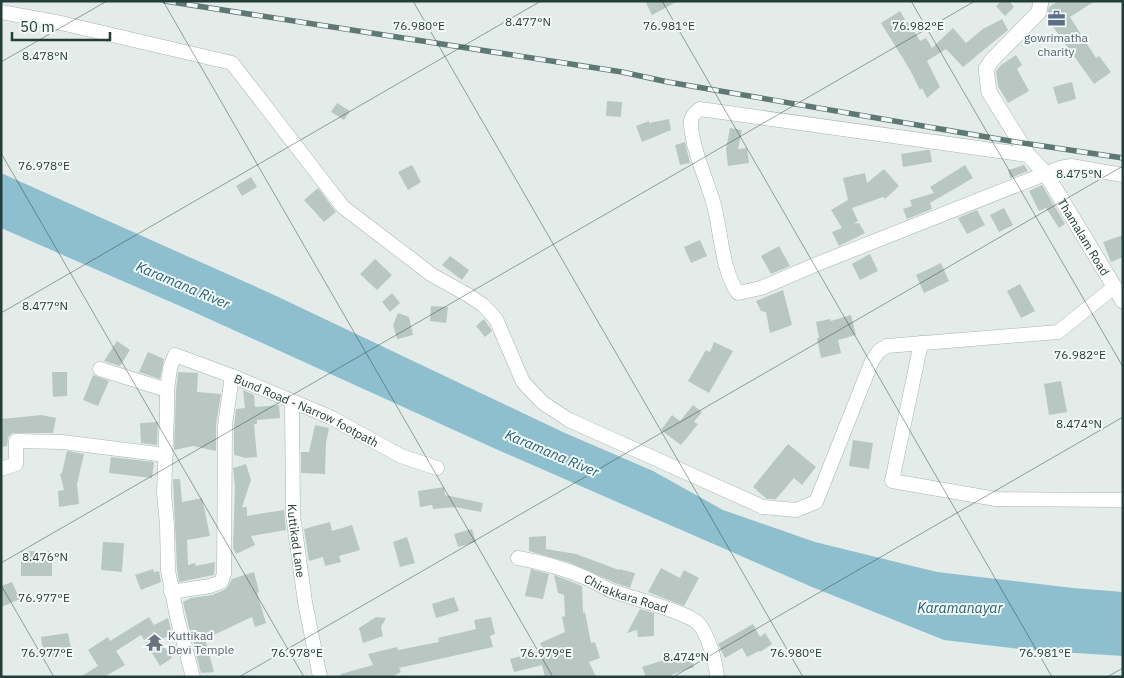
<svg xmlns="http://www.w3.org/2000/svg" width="1124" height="678" viewBox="0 0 1124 678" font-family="'IBM Plex Sans',sans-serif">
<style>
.water{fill:#8dbfcf}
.building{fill:#b8c7c2}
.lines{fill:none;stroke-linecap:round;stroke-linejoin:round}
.minor-casing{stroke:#a6b4b0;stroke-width:15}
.tertiary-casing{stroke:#a6b4b0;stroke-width:16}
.minor{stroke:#fff;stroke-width:14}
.tertiary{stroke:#fff;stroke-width:15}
.rail-casing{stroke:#5e7874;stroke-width:5.5}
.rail{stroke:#f3f9f7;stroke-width:4;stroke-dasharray:11;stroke-linecap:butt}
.ticks{fill:none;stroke:#233d38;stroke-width:1;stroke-opacity:0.45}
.labels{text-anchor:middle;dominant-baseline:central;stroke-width:4;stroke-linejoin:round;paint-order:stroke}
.service-label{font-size:12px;fill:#4e5e75;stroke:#f3f9f7}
.street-label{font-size:12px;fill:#233d38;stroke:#f3f9f7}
.worship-label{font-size:12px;fill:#5b616d;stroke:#f3f9f7;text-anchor:start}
.water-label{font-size:14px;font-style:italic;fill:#1f6077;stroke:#f3f9f7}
.ticks-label{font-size:12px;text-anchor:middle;fill:#233d38;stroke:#f3f9f7;stroke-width:4;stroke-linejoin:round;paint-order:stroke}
</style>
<rect width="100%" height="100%" fill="#e3ece9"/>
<path class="water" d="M1,173L272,294L565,433L653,471L723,510L815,542L937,572L1073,588L1123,592V656L1028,650L944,640L812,587L498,450L196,313L1,228Z"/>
<path class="building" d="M645,1H678L652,15Z
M1002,1H1009L1014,7L1005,16L996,6Z
M1059,1H1095L1070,17L1096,58L1099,56L1111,72L1094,84L1046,17L1049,7Z
M900,11L907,23L909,22L920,41L926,38L932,48L953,28L966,43L983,29L1002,19L1008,30L963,67L946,49L927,61L940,87L927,98L922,88L920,90L910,70L881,23Z
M1016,55L1022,65L1017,69L1029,91L1008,103L998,86L996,71L1001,65Z
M1072,82L1076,99L1058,104L1053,87Z
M607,101L622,102L621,117L606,116Z
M337,103L350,111L344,120L331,112Z
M669,119L671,130L642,142L636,126L649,121V123Z
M730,128L742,130L738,149L747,148L749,163L728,166L726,149Z
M685,142L690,163L680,165L675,145Z
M927,150H930L932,162L903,167L901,154Z
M412,165L421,182L408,190L398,172Z
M965,165L973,178L930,203L932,209L907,219L903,209L912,206L910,200L934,193L930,187Z
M1024,165L1028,171L1010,178L1008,170Z
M884,169L899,186L885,199L883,197L852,208L858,221L854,224L859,223L865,233L839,246L832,232L842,228L831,210L848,200L843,178L865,173L867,183Z
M251,177L257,187L242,196L236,186Z
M1042,185L1065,224L1059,228L1046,208L1039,211L1029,191Z
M318,188L336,212L324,222L304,200Z
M1004,208L1013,225L999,232L990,215Z
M977,210L985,225L967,234L958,218Z
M1123,235V257L1111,262L1103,242Z
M700,240L707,256L691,263L684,247Z
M779,246L790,266L771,274L761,256Z
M870,254L878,271L860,280L852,264Z
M450,256L469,270L462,280L442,265Z
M375,259L392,275L377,290L360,274Z
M941,263L949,281L924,293L916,275Z
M1020,284L1035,311L1021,318L1007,291Z
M783,290L792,325L770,333L766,312L761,311L756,301Z
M392,293L400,303L390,312L382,302Z
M431,306L448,307L446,323L430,321Z
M398,313L409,317L413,335L397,339L393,325Z
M851,315L856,335L838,340L841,353L821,358L817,338H819L816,322L830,319L831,321Z
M484,319L492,331L485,337L476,326Z
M117,341L130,350L120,366L104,361Z
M714,342L733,351L709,393L688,381L706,350L710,352Z
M148,352L164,359L160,379L139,372Z
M52,372H67V396L53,397Z
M178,372L198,373L197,392L221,394L216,425V451L193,446L174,450L176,391Z
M93,375L109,381L98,406L83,400Z
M1061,381L1067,412L1049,415L1044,384Z
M243,390L254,395L255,407L279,405L280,418L257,420V424H254L257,457L246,458L234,455V426L236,409L245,408Z
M693,405L702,412L694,422L698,424L681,445L661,430L672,415L680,421Z
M42,415L56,418L53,433H12L8,437L7,446L1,447V419Z
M158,422L157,445L141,443L140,423Z
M315,425L329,428L326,443L325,474L301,473V452H309Z
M853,440L873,443L869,469L849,466Z
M788,444L816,467L802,485L794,478L776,499H767L753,487Z
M67,451L84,454L77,484L79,504L59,507L58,491L64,490L60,474L62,473Z
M111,457L154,462L152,478L109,473Z
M246,464L251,480L242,507H247V516L284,510L286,530L251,536L255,545L236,554L233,548L235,487L233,468Z
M173,479H180L182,502L202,498L210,536L187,540L188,565L195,563L196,566L215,562L214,575L179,582L177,569Z
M444,487L445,495L483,503L481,512L455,507L433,509L432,505L420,507L418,491Z
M330,522L332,531L352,525L360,550L339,556L341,562L325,566L323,557L309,561L304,529Z
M472,529L476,542L458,547L454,534Z
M546,536V549L576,554L619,570V569L635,573L630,588L615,583L571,563L529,551V537Z
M407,537L415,563L400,567L393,542Z
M103,542L124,543L122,572L101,570Z
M21,551H52V576H21Z
M661,568L680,578L684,570L699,578L684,606L648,592Z
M153,569L154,572L159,571L161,582L141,590L135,575Z
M531,569L549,574L543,599L525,596Z
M254,572L259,592L257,593L266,623L255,627L252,617L205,639L214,672L201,673L196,654L200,653L192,640L183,602L191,598L212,595L224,590L227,588L232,579Z
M554,575L582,586L583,613L585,612L591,643L595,642L600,658L589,662L596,677H545L542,665L514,672L510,659L544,650L540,643L565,632L562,617L565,616L564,595L558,593Z
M12,582L20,599L1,607V586Z
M454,597L459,611L436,618L432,604Z
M640,609L654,613V636L638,637L637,630L627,633Z
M149,617L154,625L168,618L172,634L160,640L172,658L160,666L141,635L116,651L125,665L104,677H80L98,666L88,650L108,637L110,641Z
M376,617L386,618L381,627L383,636L363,643L359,628Z
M491,617L495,634L490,636L493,647L399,668L401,672L391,677H341V674L373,665L368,654L397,647L398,650L439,642L438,638L476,629L474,620Z
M753,624L760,637L765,633L772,644L760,652L759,651L747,657L742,648L725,658L718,644Z
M68,633L72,653L44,658L41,637Z
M689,652L694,667L671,675L672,677H646L642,667Z"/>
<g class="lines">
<defs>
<g id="minor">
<path d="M1,12L61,23L232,63L343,207L432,275L468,295L483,305L496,319L523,382L543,403L569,420L763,507L796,510L816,502L872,361L879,351L887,346L1058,332L1113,288"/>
<path d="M1028,155L700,109C694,113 690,117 691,124C692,149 707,180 714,205C721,232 722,271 738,293L761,288L817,264L1060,168L1071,166L1123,175"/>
<path d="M921,343L892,481L996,499L1123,500"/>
<path d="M100,369L167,390"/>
<path id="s1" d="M292,402L293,515L305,602L320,677"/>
<path d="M1,469L16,464V441L62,442L166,455"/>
<path id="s2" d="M518,558C541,562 563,568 584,577C594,581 602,587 612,591C629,597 687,612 698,623C708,634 716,662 717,677"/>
<path d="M171,592L210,586L221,582L224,574L225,425L232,376"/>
<path id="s3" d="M193,677L177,617L168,570L167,525L164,493L167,412V390L170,368L175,355L232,376L330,417L401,456L437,468"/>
</g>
<g id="tertiary">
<path id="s4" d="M1041,1L1039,12L992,60L986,69L989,92L1028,155L1046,174L1123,301"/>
</g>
</defs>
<use href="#minor" class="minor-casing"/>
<use href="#tertiary" class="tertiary-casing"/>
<use href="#minor" class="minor"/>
<use href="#tertiary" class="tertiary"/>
<defs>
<path id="rail" d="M165,1L622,72L668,82L1016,142L1123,158"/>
</defs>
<use href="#rail" class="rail-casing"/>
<use href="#rail" class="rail"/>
</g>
<path class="ticks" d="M163,1L553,677M413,1L803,677M662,1L1052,677M911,1L1123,367M1,62L107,1M1,153L304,677M1,313L541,1M1,563L975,1M1,585L54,677M239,677L1123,166M673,677L1123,417M1107,677L1123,668"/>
<defs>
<symbol id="office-bare" viewBox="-9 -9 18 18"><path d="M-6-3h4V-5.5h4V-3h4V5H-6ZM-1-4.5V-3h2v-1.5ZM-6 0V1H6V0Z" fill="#5c6f8a" stroke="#f3f9f7" stroke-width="2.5" paint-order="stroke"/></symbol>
<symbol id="temple-bare" viewBox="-9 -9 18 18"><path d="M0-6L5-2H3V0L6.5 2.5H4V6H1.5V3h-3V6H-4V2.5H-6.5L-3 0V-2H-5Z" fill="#6b7280" stroke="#f3f9f7" stroke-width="2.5" paint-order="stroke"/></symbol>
</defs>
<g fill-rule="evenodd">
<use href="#office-bare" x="1044" y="6" width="25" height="25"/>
<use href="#temple-bare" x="142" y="630" width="25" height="25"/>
</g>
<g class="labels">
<g class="service-label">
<text x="1056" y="37">gowrimatha<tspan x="1056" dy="14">charity</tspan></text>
</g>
<g class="street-label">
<text stroke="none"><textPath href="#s4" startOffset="286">Thamalam Road</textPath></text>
<text stroke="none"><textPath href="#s3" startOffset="469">Bund Road - Narrow footpath</textPath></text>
<text stroke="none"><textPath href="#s1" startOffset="139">Kuttikad Lane</textPath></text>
<text stroke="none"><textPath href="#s2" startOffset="114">Chirakkara Road</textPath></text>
</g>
<g class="worship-label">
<text x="168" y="635">Kuttikad<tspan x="168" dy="14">Devi Temple</tspan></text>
</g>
<g class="water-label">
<text transform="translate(183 285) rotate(23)">Karamana River</text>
<text transform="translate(552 453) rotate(23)">Karamana River</text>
<text x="960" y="608">Karamanayar</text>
</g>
</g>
<g class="ticks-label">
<text x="528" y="26">8.477°N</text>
<text x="419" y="30">76.980°E</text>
<text x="669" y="30">76.981°E</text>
<text x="918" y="30">76.982°E</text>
<text x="45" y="60">8.478°N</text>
<text x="44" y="170">76.978°E</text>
<text x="1079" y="178">8.475°N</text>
<text x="45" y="310">8.477°N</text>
<text x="1080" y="359">76.982°E</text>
<text x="1079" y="428">8.474°N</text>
<text x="45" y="561">8.476°N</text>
<text x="44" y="602">76.977°E</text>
<text x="47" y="657">76.977°E</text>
<text x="297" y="657">76.978°E</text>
<text x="546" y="657">76.979°E</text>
<text x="796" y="657">76.980°E</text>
<text x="1045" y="657">76.981°E</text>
<text x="686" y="661">8.474°N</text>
</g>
<rect width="1124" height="678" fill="none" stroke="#233d38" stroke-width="5"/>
<path d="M12 32v8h98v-8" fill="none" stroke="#233d38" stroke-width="2.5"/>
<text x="20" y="32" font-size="15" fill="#233d38" stroke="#f3f9f7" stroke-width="4" paint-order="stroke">50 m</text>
</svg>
